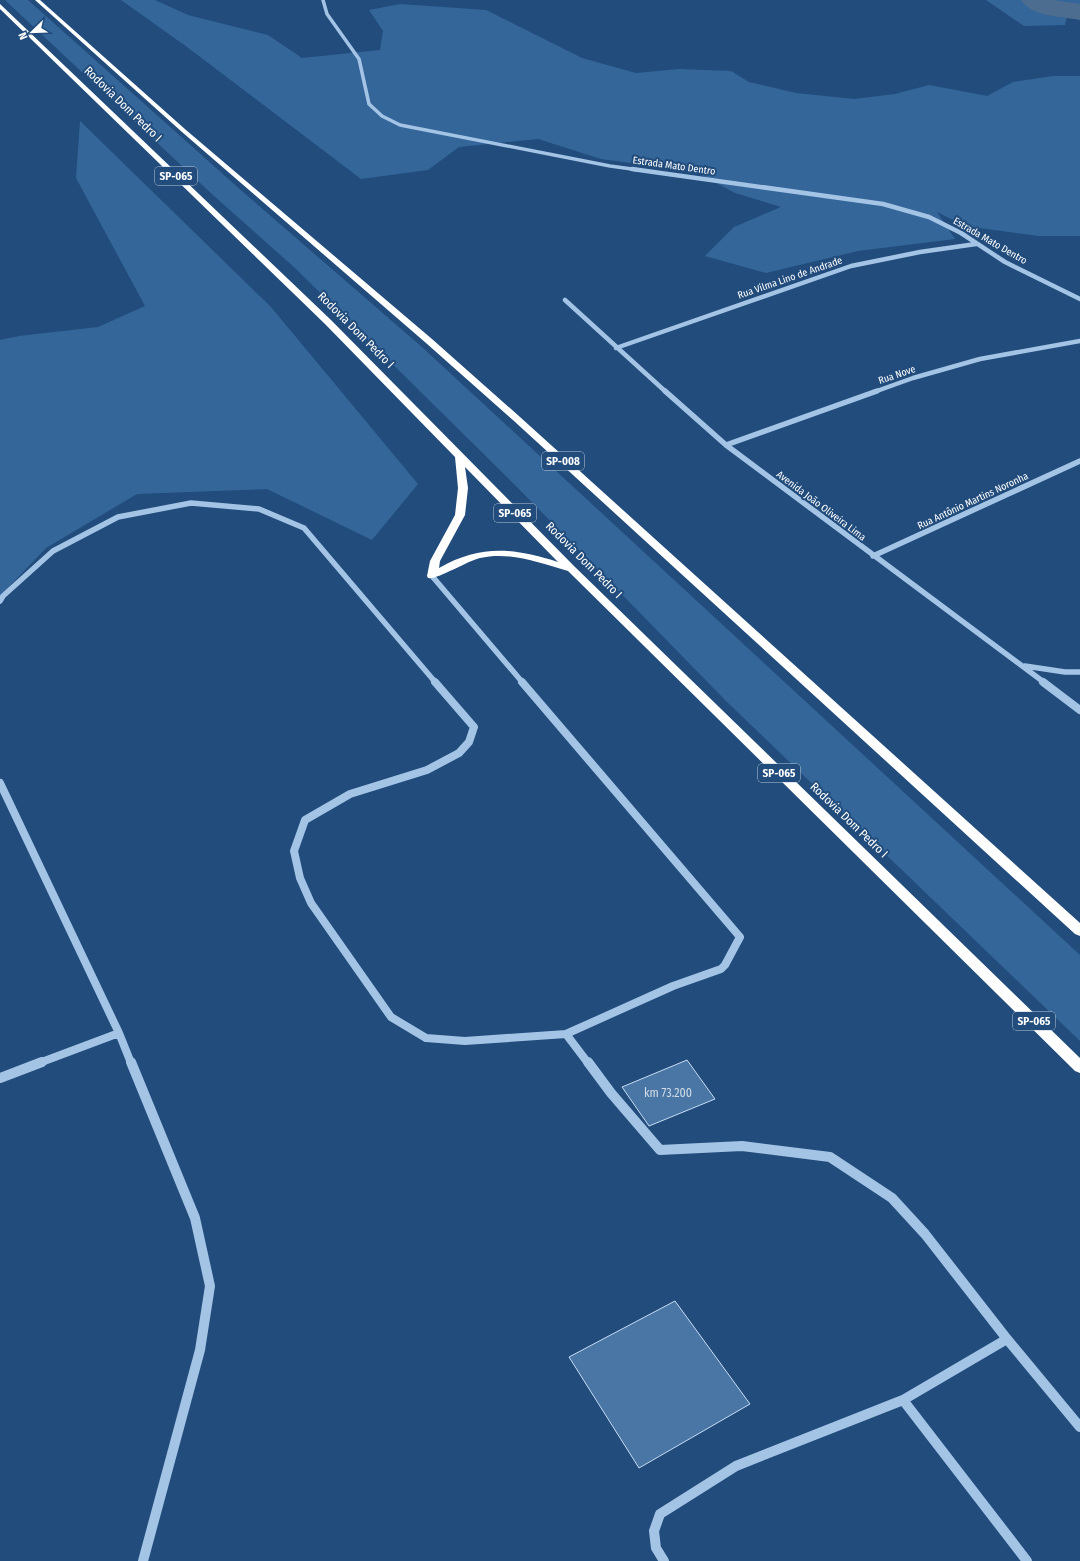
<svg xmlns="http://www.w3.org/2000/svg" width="1080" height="1561" viewBox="0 0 1080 1561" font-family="'Fira Sans Condensed',sans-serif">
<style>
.green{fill:#34669a}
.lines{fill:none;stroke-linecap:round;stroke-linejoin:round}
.river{fill:#4d6d90;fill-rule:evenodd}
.building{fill:#4a76a5;stroke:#c7ddf5}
.minor-far4{stroke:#a4c4e6;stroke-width:3.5}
.minor-far3{stroke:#a4c4e6;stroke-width:4.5}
.minor-far2{stroke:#a4c4e6;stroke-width:5.5}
.minor-far1{stroke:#a4c4e6;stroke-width:8}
.minor{stroke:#a4c4e6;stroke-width:10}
.highway{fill:#fff;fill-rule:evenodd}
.labels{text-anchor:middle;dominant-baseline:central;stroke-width:4;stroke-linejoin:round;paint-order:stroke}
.far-street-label{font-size:10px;fill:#fff;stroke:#214c7c}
.shield{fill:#214c7c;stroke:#bcc9d8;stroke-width:1}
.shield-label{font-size:11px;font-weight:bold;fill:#fff}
.street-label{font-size:12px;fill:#fff;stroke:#214c7c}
.near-number-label{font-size:12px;fill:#d2dde8}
</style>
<rect width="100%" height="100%" fill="#214c7c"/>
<path class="green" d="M5,0H28L243,192L423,348L1080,955V1041L726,701L518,488L295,268L214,196Z
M121,0H155L188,15L268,35L302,58L380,50L383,31L369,10L400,4L486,10L582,58L636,73L679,69L731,71L749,82L796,93L854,99L895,94L929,85L987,96L1013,82L1053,76H1080V236H1039L965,226L937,212L955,239L858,251L766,273L705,256L734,227L781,207L735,193L696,172L601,159L538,139L459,147L428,170L361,179L187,47Z
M986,0H1080V17L1067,16L1065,25L1024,26Z
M80,121L271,307L418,484L372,540L267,489L137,494L46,548L0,596V340L19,336L98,327L145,306L76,178Z"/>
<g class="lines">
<path class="river" d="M1021,0H1053L1080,4V20C1061,16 1032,17 1021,0Z"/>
</g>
<path class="building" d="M687,1060L715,1099L649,1126L622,1087Z
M675,1301L750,1404L639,1468L569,1357Z"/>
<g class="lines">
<path class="minor-far4" d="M323,0L327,14L359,59L369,104L382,116L400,125L610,166L639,170"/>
<path class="minor-far3" d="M632,169L883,204L929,217L961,233L1005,262L1080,299
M565,300L666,392
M616,348L851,266L920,252L976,244
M874,392L913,378L980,359L1080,341"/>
<path class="minor-far2" d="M665,391L726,445L1045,683
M726,445L877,391
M873,556L1080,461
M432,576L523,683
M0,601L3,596L53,551L118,517L191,503L259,509L304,528L436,683
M1025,666L1065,672H1080"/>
<path class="minor-far1" d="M435,682L474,727L469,742L459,753L427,770L350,794L305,820L294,851L300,878L311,903L391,1017L426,1038L465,1041L566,1034
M522,682L740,937L725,965L721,969L673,986L566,1034L588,1063
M1043,682L1080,710
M0,783L119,1033
M39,1063L119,1033L131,1063"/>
<path class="minor" d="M131,1062L195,1218L210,1286L200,1350L143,1561
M588,1062L611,1093L660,1150L742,1146L830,1157L892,1198L925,1234L1007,1339L1080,1427
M0,1078L42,1062
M903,1400L1027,1561
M664,1561L656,1548L654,1531L660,1514L736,1466L903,1400L1007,1339"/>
<path class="highway" d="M35,0H40L186,130L432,339L520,417L1080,923V936L1075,934L514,421L426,343L182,132Z
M0,4L331,320L575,567L1080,1058V1073L1075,1071L568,571C539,563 510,551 480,558C467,561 437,580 428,578L427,576L430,561L455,515L458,488L455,457L325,324L0,9ZM465,467L558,562C514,548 481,544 439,568L440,561L465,515L468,488Z"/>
</g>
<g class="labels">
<g class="far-street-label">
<text transform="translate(674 166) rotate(8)">Estrada Mato Dentro</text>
<text transform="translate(990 241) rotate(30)">Estrada Mato Dentro</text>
<text transform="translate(790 278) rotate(-19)">Rua Vilma Lino de Andrade</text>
<text transform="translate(897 375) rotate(-19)">Rua Nove</text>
<text transform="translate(973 501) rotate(-25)">Rua Antônio Martins Noronha</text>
<text transform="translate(821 506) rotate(37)">Avenida João Oliveira Lima</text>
</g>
<g class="shield">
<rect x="155" y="167" width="42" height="18" rx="3"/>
<rect x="542" y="452" width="42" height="18" rx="3"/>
<rect x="494" y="504" width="42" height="18" rx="3"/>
<rect x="758" y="764" width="42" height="18" rx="3"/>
<rect x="1013" y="1012" width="42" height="18" rx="3"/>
</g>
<g class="shield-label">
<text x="176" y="176">SP-065</text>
<text x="563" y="461">SP-008</text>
<text x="515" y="513">SP-065</text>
<text x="779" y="773">SP-065</text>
<text x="1034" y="1021">SP-065</text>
</g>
<g class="street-label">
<text transform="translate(123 104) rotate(44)">Rodovia Dom Pedro I</text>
<text transform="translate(356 330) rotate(45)">Rodovia Dom Pedro I</text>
<text transform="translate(584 560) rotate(45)">Rodovia Dom Pedro I</text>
<text transform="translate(849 820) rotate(44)">Rodovia Dom Pedro I</text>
</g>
<g class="near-number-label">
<text x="668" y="1093">km 73.200</text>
</g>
</g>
<g transform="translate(32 32) rotate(247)" stroke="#214c7c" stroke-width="3" paint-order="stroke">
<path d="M0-3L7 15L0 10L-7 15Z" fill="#ffffff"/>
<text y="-6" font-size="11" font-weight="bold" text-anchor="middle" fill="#ffffff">N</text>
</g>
</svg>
